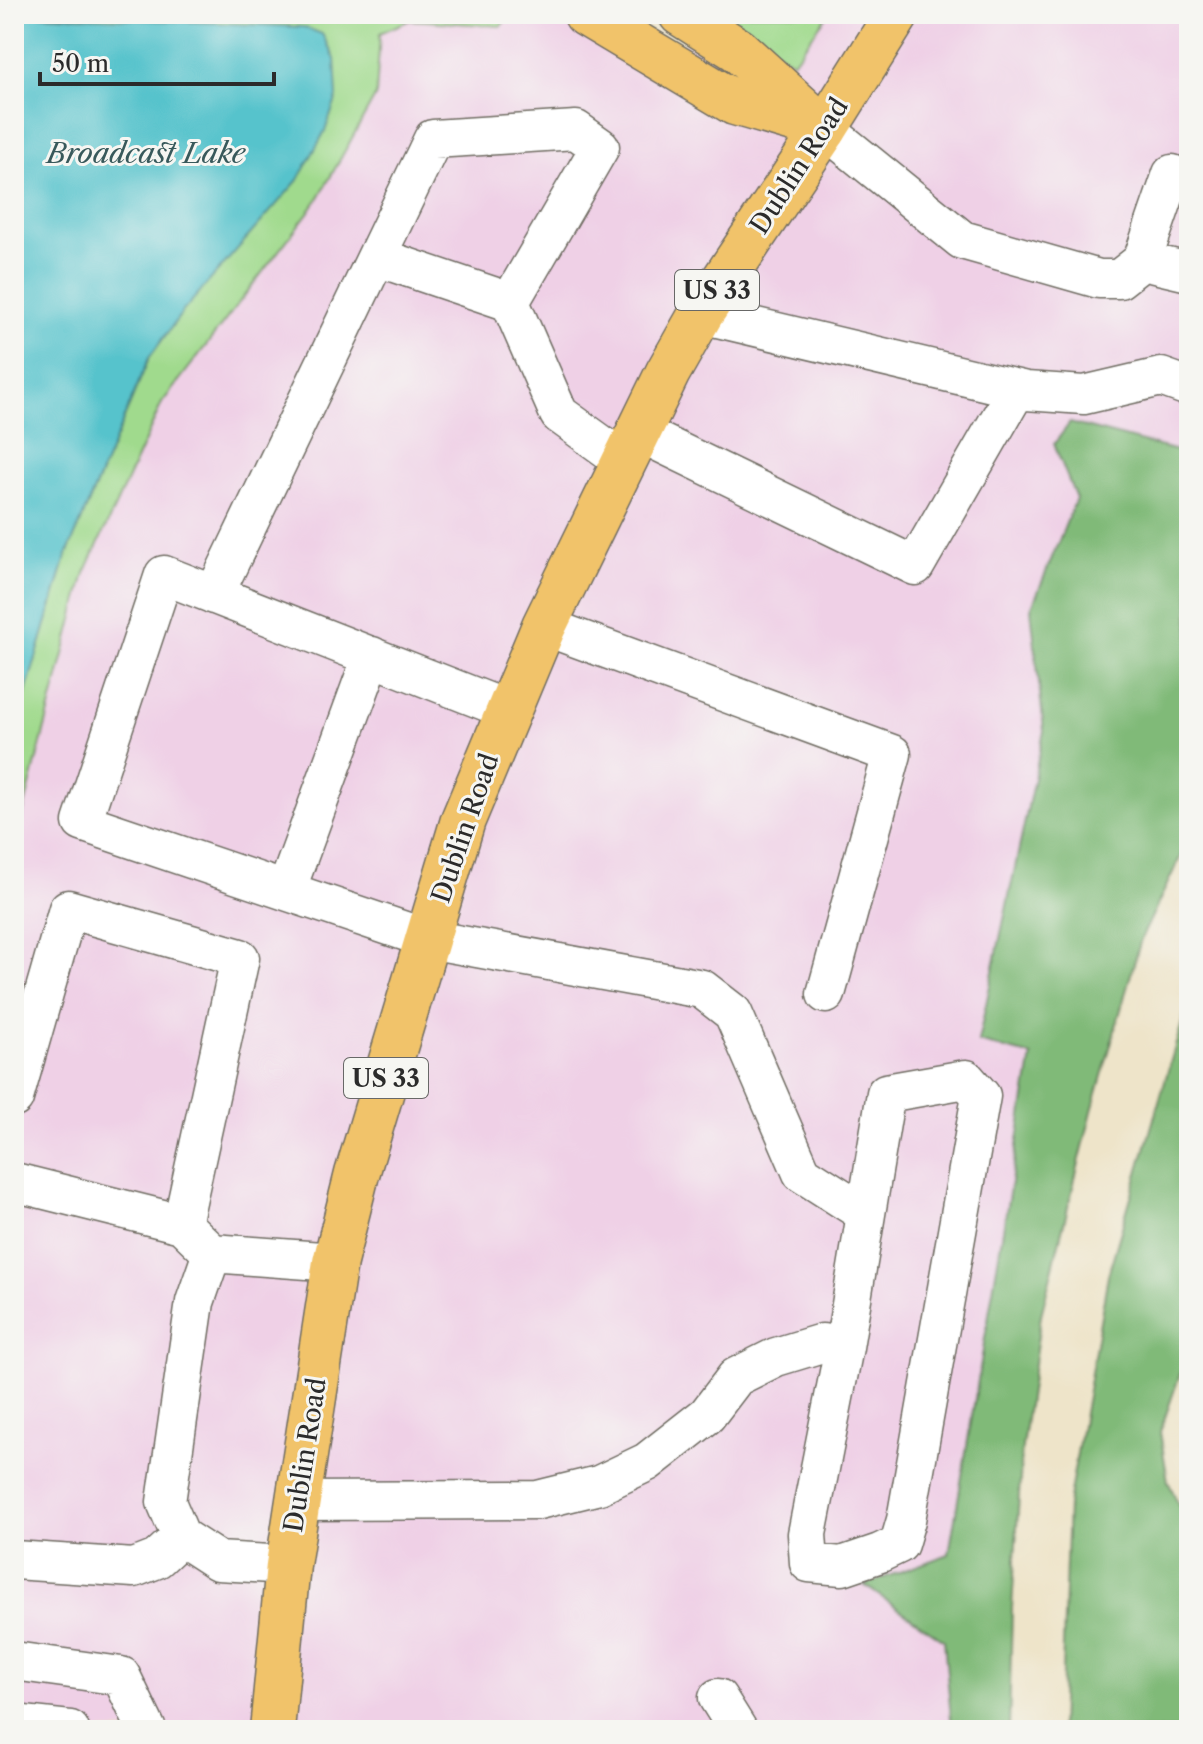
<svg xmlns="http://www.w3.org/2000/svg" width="1203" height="1744" viewBox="0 0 1203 1744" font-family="'Libre Caslon Text',serif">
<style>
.built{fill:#efd0e6}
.green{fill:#a0da8d;stroke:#66825c;stroke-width:2}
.forest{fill:#80ba78;stroke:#567252;stroke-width:2}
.water{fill:#56c3cc;stroke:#40777c;stroke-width:2}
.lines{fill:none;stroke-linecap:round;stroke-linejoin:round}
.minor-casing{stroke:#6f6c62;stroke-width:41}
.major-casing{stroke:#6f6c62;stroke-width:47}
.highway-casing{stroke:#6f6c62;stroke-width:47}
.minor{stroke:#fff;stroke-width:38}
.major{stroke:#f1c36a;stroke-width:44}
.highway{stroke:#f1c36a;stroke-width:44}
.labels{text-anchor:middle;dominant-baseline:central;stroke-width:6;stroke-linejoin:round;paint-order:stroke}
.shield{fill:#f6f6f2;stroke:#686867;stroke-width:2}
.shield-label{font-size:24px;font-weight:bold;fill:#2b2b2b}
.street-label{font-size:26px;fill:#2b2b2b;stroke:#f6f6f2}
.water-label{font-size:28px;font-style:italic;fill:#38595b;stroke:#f6f6f2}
</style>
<rect width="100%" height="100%" fill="#f6f6f2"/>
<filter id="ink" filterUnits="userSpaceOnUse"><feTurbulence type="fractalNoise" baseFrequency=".0125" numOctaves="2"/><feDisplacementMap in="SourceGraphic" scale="16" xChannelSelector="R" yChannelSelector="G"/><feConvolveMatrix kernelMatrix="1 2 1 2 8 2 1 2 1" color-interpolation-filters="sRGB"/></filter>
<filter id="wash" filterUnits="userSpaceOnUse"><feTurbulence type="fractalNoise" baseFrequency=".006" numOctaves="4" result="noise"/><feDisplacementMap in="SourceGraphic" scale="32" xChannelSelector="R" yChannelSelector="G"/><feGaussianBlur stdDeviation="1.8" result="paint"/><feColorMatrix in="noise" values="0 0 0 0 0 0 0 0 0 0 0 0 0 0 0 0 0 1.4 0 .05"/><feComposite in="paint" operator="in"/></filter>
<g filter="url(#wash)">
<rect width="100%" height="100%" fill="#eee4c9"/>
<path class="built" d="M828,14H1189V454L1070,423L1054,444L1076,499L1031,609L1044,731L978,1041L1032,1056L949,1554L944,1640L952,1730H14V848L85,573L162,403L317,201L376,95L380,32L410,20L501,26L510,15L793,62Z"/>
<path class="green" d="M35,14L510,15L501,26L410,20L380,33L376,95L317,201L162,403L85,573L14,848V732L66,557L149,358L183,311L157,22Z
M720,14H828L793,62Z"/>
<path class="forest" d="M1070,423L1189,454V839L1141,939L1092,1111L1041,1315L1022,1447L1012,1608L1009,1730H952L944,1640L864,1585L949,1554L1032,1056L978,1042L1044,731L1031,609L1076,499L1054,444Z
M1189,999V1348L1160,1432L1168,1481L1189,1528V1730H1060L1068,1505L1108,1275Z"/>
<path class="water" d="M14,14L304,27L322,34L335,59L337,97L325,131L298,180L183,311L149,358L66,557L14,732Z"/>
</g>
<g filter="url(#ink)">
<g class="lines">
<defs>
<path id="minor" d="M825,129L962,240L1099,279H1119L1142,261L1189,272
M377,257L510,302
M1142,261L1172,174L1189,181
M701,314L1026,391L1084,395L1161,377L1189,387
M638,432L915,566L1017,389
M214,595L433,139L576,130L600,147L510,302L559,414L624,461
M544,626L892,754L826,994
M508,710L164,575L82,822L428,939L702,989L733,1013L802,1173L866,1214
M286,891L372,656
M14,1098L68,909L240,958L182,1224
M14,1182L182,1224L212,1253L335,1262
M212,1253L195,1302L166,1502L181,1537L218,1561L288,1565
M298,1501L538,1500L599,1485L647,1462L707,1415L736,1377L776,1357L822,1343L844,1347L807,1534L809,1563L842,1566L880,1553L899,1544L906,1520L981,1096L966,1079L886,1093L844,1347
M14,1560L134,1568L157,1559L181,1537
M14,1661L121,1676L147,1730
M718,1698L738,1730
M14,1724L70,1730"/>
<path id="major" d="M272,1730L288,1565L335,1262L357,1174L463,820L544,626L668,372L701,314L825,129L897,14"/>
<path id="highway" d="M586,14L735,103L825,129
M681,14L738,50L817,122"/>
</defs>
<use href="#minor" class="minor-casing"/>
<use href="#major" class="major-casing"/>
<use href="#highway" class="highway-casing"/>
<use href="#minor" class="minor"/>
<use href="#major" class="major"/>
<use href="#highway" class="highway"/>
</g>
</g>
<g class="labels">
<g class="shield">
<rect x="675" y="270" width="84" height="40" rx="6"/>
<rect x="344" y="1058" width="84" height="40" rx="6"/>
</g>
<g class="shield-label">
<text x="717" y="290">US 33</text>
<text x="386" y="1078">US 33</text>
</g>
<g class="street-label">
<text transform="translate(799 166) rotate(-57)">Dublin Road</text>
<text transform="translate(465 828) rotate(-71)">Dublin Road</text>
<text transform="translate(305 1455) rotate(-81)">Dublin Road</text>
</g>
<g class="water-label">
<text x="146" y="153">Broadcast Lake</text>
</g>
</g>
<rect width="1203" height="1744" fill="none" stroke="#f6f6f2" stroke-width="48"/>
<path d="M40 72v12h234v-12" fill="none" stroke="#2b2b2b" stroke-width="4"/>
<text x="52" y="72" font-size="24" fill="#2b2b2b" stroke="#f6f6f2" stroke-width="6" paint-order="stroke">50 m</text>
</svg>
